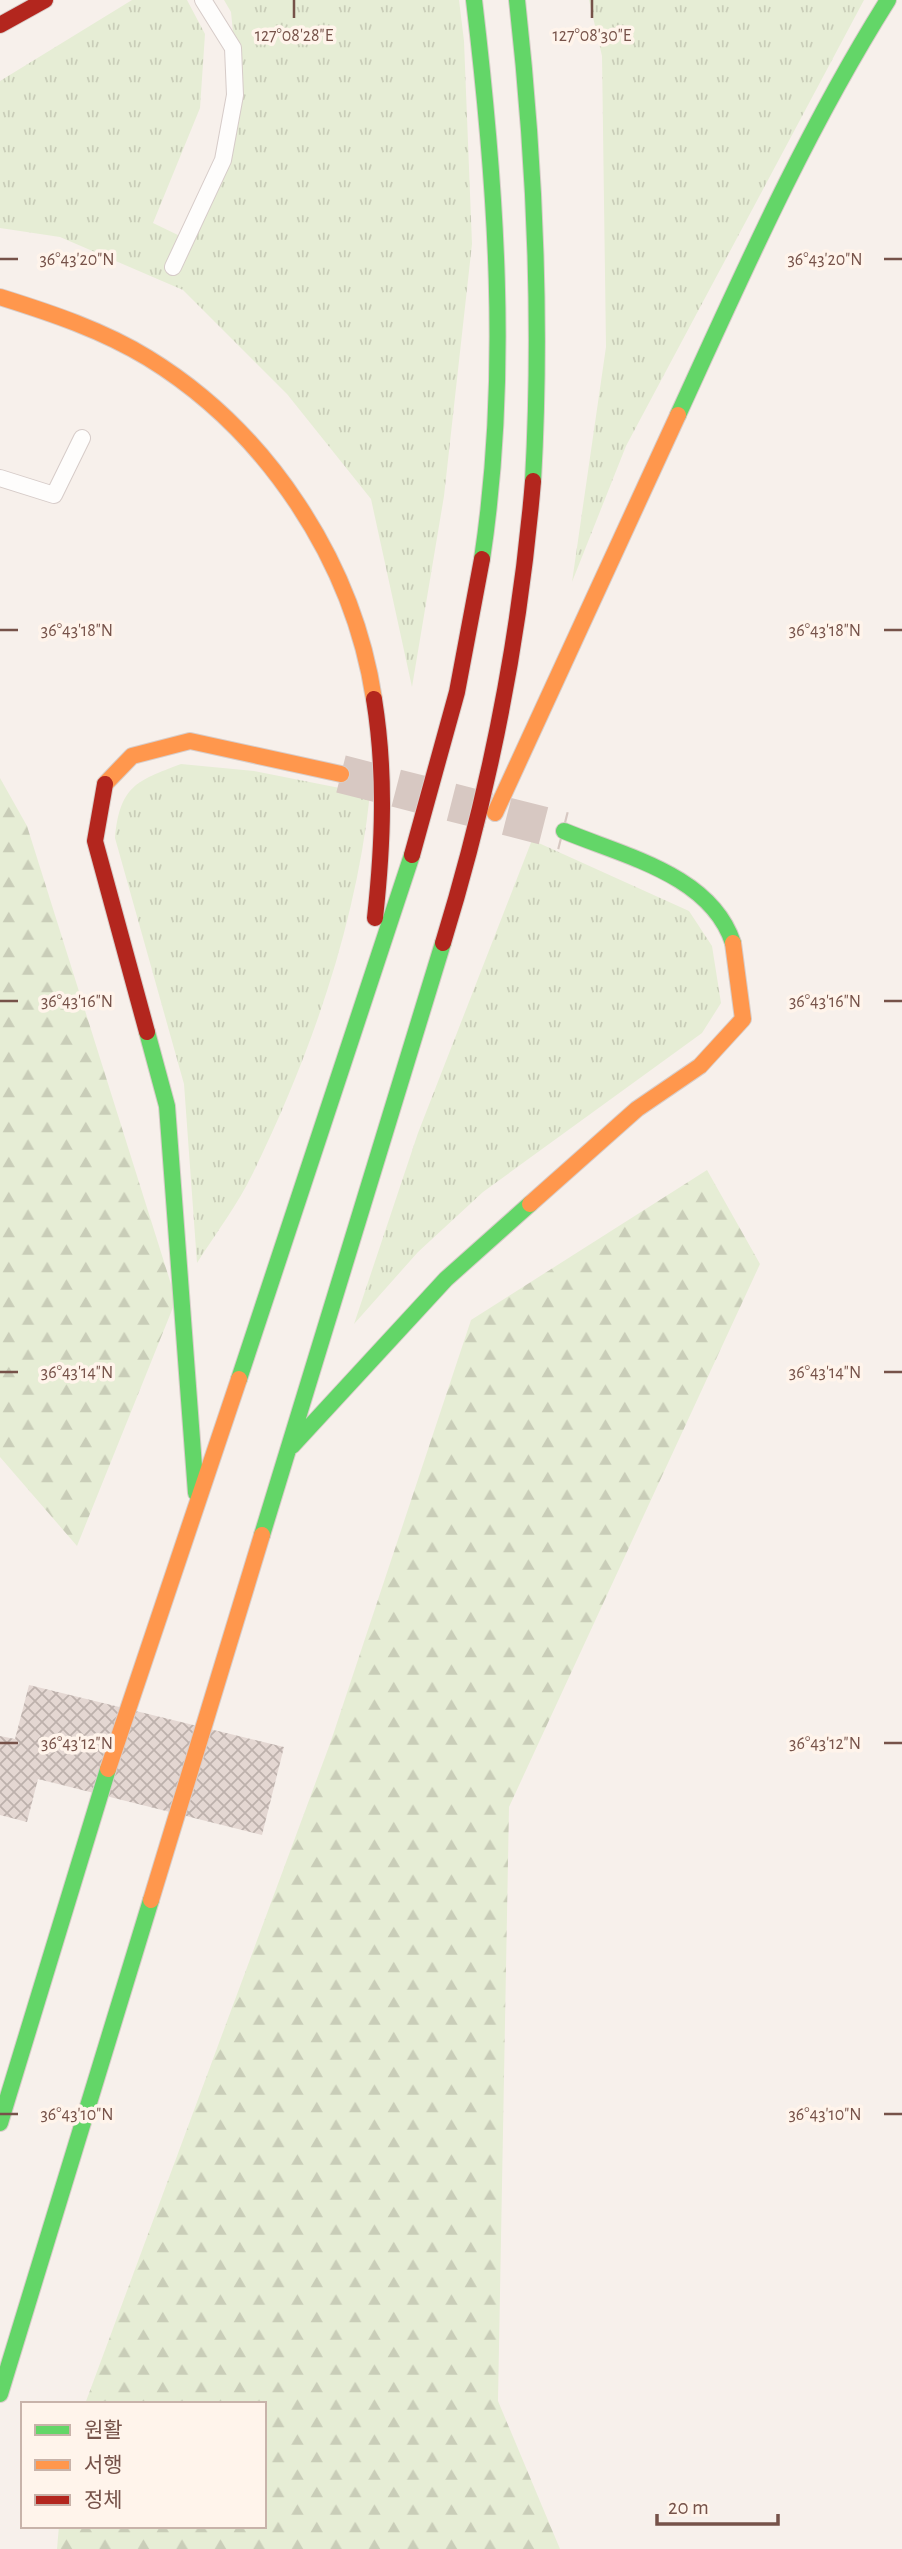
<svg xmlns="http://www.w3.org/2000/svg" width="902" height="2549" viewBox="0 0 902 2549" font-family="'Alegreya Sans','Noto Sans KR',sans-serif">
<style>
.grass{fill:url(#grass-tufts)}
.forest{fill:url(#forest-firs)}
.building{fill:url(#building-cross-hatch)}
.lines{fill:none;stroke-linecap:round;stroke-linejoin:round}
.highway-tunnel{stroke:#d7c8c2;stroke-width:38;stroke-dasharray:38 19;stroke-linecap:butt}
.lane-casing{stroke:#d6cbc8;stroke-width:18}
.fast-casing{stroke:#d8cdc9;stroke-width:18}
.slow-casing{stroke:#d8cdc9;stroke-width:18}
.jam-casing{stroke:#d8cdc9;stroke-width:18}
.lane{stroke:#fefdfc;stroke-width:16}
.fast{stroke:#63d668;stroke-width:16}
.slow{stroke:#ff974d;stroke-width:16}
.jam{stroke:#b3261e;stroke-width:16}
.ticks{fill:none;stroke:#765249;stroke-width:2.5}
.ticks-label{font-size:18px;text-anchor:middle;fill:#765249;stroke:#fff4eb;stroke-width:7;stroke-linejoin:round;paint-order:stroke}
</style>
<defs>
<pattern id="grass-tufts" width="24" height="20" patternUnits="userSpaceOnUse" patternTransform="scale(1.75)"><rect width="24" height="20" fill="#e6edd5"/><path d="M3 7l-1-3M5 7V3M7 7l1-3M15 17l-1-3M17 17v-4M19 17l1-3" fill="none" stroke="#c9cdb8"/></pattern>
<pattern id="forest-firs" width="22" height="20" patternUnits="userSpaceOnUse" patternTransform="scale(1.75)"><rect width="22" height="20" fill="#e6edd5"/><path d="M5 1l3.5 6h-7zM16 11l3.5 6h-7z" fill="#c9cdb8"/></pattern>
<pattern id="building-cross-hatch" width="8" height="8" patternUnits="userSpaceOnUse" patternTransform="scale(1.75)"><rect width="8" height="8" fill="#e4d7d2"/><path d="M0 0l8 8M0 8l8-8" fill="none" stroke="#bdb1ac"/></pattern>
</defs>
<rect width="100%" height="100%" fill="#f7f0eb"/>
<path class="grass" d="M132,0H187L205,34L200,108L153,223L180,236L225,136L238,82L231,12L224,0H459L464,41L472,244L444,496L412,687L371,499L287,394L183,290L60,237L0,228V81Z
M589,0H864L626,446L572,582L606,347L602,56Z
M181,764L254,771L370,794C356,925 311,1054 253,1173C238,1204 216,1233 197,1263L184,1084L115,838C120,786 136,781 181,764Z
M532,840L689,911L712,946L721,1003L702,1033L483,1192L418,1252L354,1324L418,1133Z"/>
<path class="forest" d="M0,778L27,826L176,1300L77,1546L0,1457Z
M707,1170L760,1264L509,1807L498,2401L560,2549H57L59,2526H264V2404H85L331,1741L471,1320Z"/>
<path class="building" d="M29,1685L284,1747L262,1835L38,1779L27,1822L0,1815V1736L15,1739Z"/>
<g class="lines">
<path class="highway-tunnel" d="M341,774L564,831"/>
<defs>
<path id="lane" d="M173,267L223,160L235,95L233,48L203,0
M0,478L54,495L82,438"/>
<path id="fast" d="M474,0C496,184 510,374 482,559
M517,0C535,161 542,320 533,481
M678,415C743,273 805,132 888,0
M564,831C624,856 711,875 733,943
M147,1032L167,1106L196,1493
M239,1379L412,855
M292,1446L446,1279L530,1204
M262,1535L443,943
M0,2123L108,1769
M0,2394L151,1900"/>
<path id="slow" d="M0,297C51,313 102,330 148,358C267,431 353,561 374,699
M105,784L132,756L190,741L341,774
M495,813L678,415
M530,1204L637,1109L700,1066L743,1019L733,943
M108,1769L239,1379
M151,1900L262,1535"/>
<path id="jam" d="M0,25L45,0
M374,699C386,773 383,844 375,918
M105,784L95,841L147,1032
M412,855L457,692L482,559
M443,943C489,793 520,638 533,481"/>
</defs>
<use href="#lane" class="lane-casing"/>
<use href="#fast" class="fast-casing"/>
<use href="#slow" class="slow-casing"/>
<use href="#jam" class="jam-casing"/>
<use href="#lane" class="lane"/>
<use href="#fast" class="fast"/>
<use href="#slow" class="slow"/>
<use href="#jam" class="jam"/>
</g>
<path class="ticks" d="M294,0V18M592,0V18M0,259H18M884,259H902M0,630H18M884,630H902M0,1001H18M884,1001H902M0,1372H18M884,1372H902M0,1743H18M884,1743H902M0,2114H18M884,2114H902"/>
<g class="ticks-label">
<text x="294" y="41">127°08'28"E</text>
<text x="592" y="41">127°08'30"E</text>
<text x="77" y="265">36°43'20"N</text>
<text x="825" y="265">36°43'20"N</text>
<text x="77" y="636">36°43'18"N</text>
<text x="825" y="636">36°43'18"N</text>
<text x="77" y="1007">36°43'16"N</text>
<text x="825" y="1007">36°43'16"N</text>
<text x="77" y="1378">36°43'14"N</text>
<text x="825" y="1378">36°43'14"N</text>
<text x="77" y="1749">36°43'12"N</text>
<text x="825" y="1749">36°43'12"N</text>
<text x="77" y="2120">36°43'10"N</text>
<text x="825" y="2120">36°43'10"N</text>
</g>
<rect x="21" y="2402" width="245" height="126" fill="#fff4eb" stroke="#c8b3aa" stroke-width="2"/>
<rect x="35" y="2425" width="35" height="10" fill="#63d668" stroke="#c8b3aa" stroke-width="2"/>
<text x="84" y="2437" font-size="21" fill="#765249">원활</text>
<rect x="35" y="2460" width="35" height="10" fill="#ff974d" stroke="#c8b3aa" stroke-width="2"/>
<text x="84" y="2472" font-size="21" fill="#765249">서행</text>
<rect x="35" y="2495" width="35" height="10" fill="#b3261e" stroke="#c8b3aa" stroke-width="2"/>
<text x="84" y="2507" font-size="21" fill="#765249">정체</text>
<path d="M657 2514v10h121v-10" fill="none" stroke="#765249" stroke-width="3.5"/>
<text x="668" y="2514" font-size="21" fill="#765249" stroke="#fff4eb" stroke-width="5" paint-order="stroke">20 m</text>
</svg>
